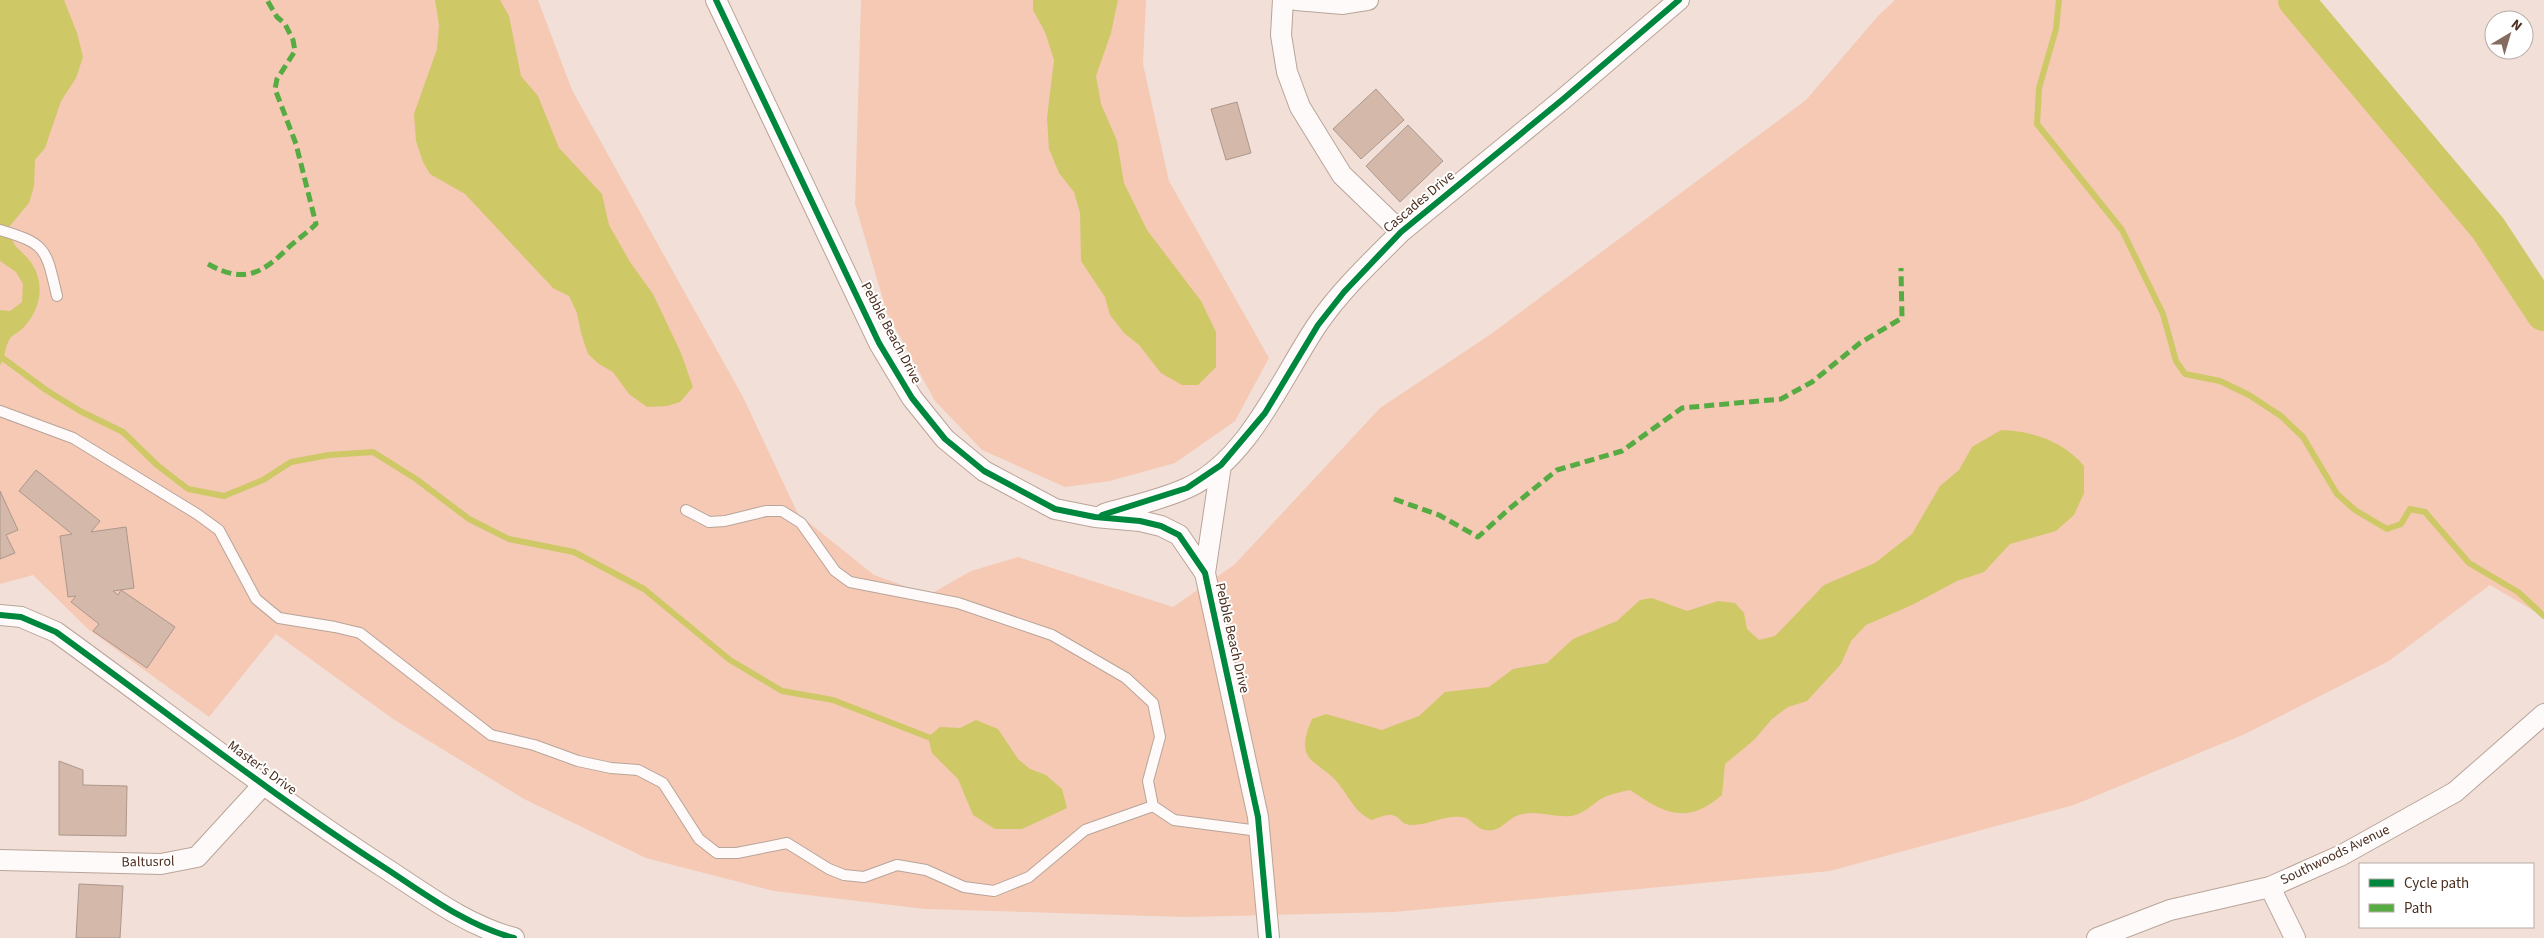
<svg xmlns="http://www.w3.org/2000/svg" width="2544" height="938" viewBox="0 0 2544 938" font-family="'Source Sans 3',sans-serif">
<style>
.green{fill:#f5c9b4}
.water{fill:#cec867}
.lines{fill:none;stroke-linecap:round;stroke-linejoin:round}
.stream{stroke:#cec867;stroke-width:6}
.river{stroke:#cec867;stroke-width:36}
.building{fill:#d4b8a9;stroke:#ab978d}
.lane-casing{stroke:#b9a499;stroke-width:12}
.street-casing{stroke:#b9a499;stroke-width:22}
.lane{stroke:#fdfaf9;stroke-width:10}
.street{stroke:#fdfaf9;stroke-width:20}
.quiet{stroke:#57ab43;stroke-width:5;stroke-dasharray:10 5;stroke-linecap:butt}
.cycleway-casing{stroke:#fff;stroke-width:9}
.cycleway{stroke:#00873e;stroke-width:6}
.labels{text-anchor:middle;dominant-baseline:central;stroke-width:4;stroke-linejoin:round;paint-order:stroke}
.street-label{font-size:14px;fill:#4b2e1f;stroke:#fff}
</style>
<rect width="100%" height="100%" fill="#f2e0d8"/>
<path class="green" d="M0,0H538L572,90L743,397L798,514L874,575L929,595L971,571L1018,557L1173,607L1234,565L1380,408L1491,334L1806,100L1878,16L1895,0H2296L2488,228L2544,313V611H2534L2490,585L2389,661L2245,734L2074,805L1830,871L1394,912L1184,917L925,909L774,891L646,858L524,799L393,719L276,634L209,717L88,629L33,575L0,584Z
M861,0H1146L1143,64L1169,181L1269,358L1235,421L1175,463L1110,481L1065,487L982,450L935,401L887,313L855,204Z"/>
<path class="water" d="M0,0H64L77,33L83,57L76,78L61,101L45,148L35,160L34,186L29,203L9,227C13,250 17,245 30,261C46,283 41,310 23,328C20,331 15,334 11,337C4,346 6,358 0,365V310L10,311L22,302L23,284L16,272L0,261Z
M435,0H500L509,16L521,76L538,96L559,148L602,194L609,225L630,262L653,294L681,353L693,387L680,402L667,406L647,407L629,394L613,372L599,364L588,354L581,333L577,313L569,296L553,288L465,194L430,174L423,162L416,141L414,114L437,49L439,25Z
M1033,0H1118L1111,33L1096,76L1101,104L1117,141L1124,183L1147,230L1201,301L1216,332V367L1198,385H1182L1161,373L1139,345L1124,333L1110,315L1105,297L1081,261L1080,213L1074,192L1059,173L1049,149L1047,118L1054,60L1045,32L1033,10Z
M2001,430C2033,431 2063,441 2084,466V493L2074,515L2056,531L2010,544L1984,572L1957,581L1912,605L1866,625L1851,641L1841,664L1807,701L1788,707L1772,719L1754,740L1725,764L1722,795C1686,826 1664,813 1630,790C1621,792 1609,794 1601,799C1591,805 1584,814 1571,816C1554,818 1537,809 1519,815C1506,819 1501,833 1485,830C1478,829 1472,821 1466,818C1449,813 1430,825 1413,825C1395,826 1404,806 1372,820C1351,811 1347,789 1330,775C1323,768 1311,763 1307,754C1302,743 1308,729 1312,719L1326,714L1382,730L1400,723L1419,716L1445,692L1489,687L1513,669L1547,663L1573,639L1617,621L1640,600L1652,598L1687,611L1718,601L1735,603L1744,613L1747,629L1759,640L1775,636L1824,585L1875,563L1912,534L1940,486L1959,470L1972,447Z
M976,720L998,729L1018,759L1030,769L1046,775L1062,789L1067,808L1022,829H995L973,815L958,779L932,753L928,737L940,727L960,728Z"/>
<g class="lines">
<path class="stream" d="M2059,0L2056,29L2039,88L2037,124L2122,230L2163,314L2176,361L2185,374L2220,381L2249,395L2281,416L2303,437L2337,494L2355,510L2387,529L2401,524L2410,509L2425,512L2469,563L2518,592L2544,616
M0,356L46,390L80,411L123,432L157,465L188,489L224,496L263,480L291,462L329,455L373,452L416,479L469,519L509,539L574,552L644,589L730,660L782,691L833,700L928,737"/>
<path class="river" d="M2296,0L2488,228L2544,313"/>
</g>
<path class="building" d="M1376,89L1404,120L1361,159L1333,129Z
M1237,102L1251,153L1226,160L1211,109Z
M1408,125L1443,161L1400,202L1366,166Z
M36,470L100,521L91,532L126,527L134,588L113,591L118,595L121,590L175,627L147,668L93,631L99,624L71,602L76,596L68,597L60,536L72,534L19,491Z
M0,491L18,530L6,535L15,553L0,559Z
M59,761L83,770V785L127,786L126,836L59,835Z
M79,884L123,886L120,938H76Z"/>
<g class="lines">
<defs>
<path id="lane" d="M0,230C48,244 46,250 57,296
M0,411L73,438L197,514L219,530L256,599L279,618L335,627L360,633L491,735L534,745L578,761L611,768L638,770L663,783L699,839L717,853H737L787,843L829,869L844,875L864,877L897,865L926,870L964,887L994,891L1029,877L1085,830L1153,806
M686,510L709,522L725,521L766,511H782L801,523L835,571L850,582L958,603L1052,635L1126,678L1153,703L1160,737L1148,781L1153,806L1174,820L1259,831"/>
<path id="street" d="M716,0L879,343L912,398L945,439L984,471L1055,509L1095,517L1140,521L1161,526L1179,535L1205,573L1258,817L1269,938
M1283,0L1281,35L1287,72L1300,107L1342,175L1401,232
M1296,0L1343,4L1368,0
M1104,514C1131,506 1161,500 1187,488C1248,461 1282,377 1317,325C1340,291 1372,261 1401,232L1562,100L1679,0
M1205,573L1221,465
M0,615L21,617L56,632C164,710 269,793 382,866C424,893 465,925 514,938
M0,860L161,864L197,857L263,785
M2270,887L2295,938
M2097,938L2170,910L2270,887L2342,855L2455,792L2544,714"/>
</defs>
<use href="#lane" class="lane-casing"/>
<use href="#street" class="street-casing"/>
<use href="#lane" class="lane"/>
<use href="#street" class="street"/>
<path class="quiet" d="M208,264C244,284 262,274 289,247C298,239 308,232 316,224L296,144L275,89L277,79L295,51L293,40L285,24L277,17L267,0
M1394,499L1439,515L1478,537L1509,509L1557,470L1622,451L1682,408L1781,399L1812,382L1860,343L1902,318L1901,268"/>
<defs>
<path id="cycleway" d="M716,0L879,343L912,398L945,439L984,471L1055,509L1095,517L1140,521L1161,526L1179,535L1205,573L1258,817L1269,938
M1102,515L1187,488L1221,465L1265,413L1318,325L1344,292L1401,232L1562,100L1679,0
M0,615L21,617L56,632C164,710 269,793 382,866C424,893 465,925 514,938"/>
</defs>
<use href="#cycleway" class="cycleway-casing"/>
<use href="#cycleway" class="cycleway"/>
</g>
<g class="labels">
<g class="street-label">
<text transform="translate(1419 202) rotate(-40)">Cascades Drive</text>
<text transform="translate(891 333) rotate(62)">Pebble Beach Drive</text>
<text transform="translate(1232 638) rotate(77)">Pebble Beach Drive</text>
<text transform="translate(262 768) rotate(36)">Master's Drive</text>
<text transform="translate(2335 855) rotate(-26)">Southwoods Avenue</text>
<text transform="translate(148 862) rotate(-1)">Baltusrol</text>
</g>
</g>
<rect x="2359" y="863" width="175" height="65" fill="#ffffff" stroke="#b7aba5"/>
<rect x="2369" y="879" width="25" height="8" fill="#00873e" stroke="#b7aba5"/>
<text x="2404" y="888" font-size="15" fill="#4b2e1f">Cycle path</text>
<rect x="2369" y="904" width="25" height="8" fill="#57ab43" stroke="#b7aba5"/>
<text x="2404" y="913" font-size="15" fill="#4b2e1f">Path</text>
<g transform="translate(2509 35) rotate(38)"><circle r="24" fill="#ffffff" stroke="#b7aba5"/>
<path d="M0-4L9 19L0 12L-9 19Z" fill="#856c60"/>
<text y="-8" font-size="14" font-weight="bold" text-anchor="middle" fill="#4b2e1f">N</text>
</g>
</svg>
